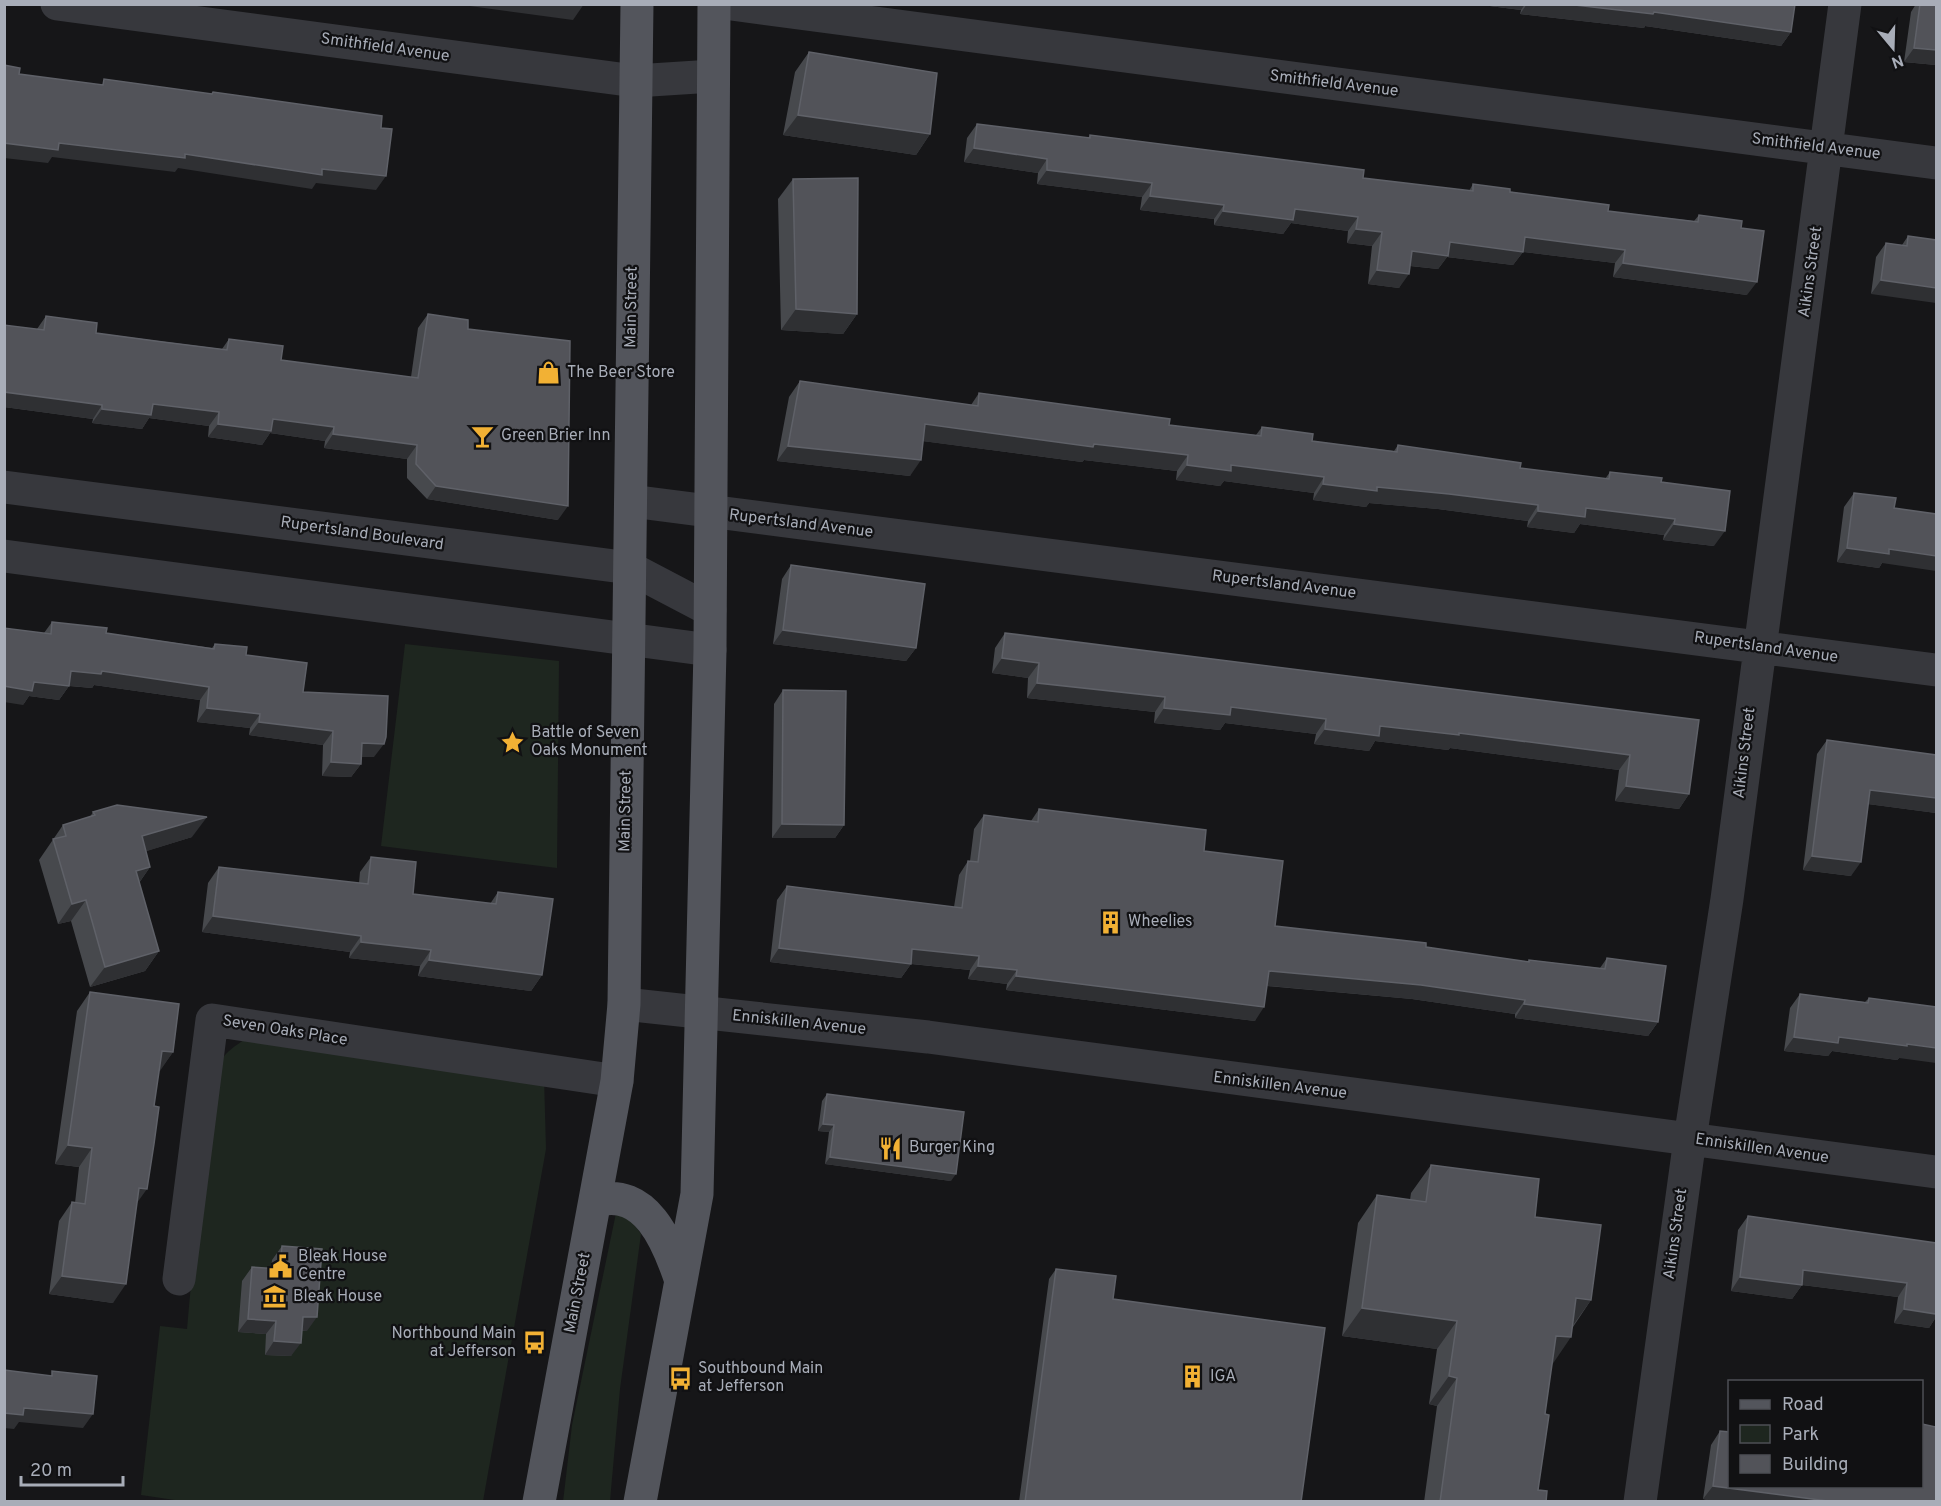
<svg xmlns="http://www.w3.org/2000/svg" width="1941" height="1506" viewBox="0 0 1941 1506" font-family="Overpass,sans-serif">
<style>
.green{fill:#1e261f}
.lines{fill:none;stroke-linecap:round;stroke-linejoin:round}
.minor{stroke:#37383d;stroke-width:33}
.primary{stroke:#53555c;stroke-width:33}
.wall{fill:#47494d}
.shaded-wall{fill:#2f3033}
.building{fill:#525359;stroke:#5f6168;stroke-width:1.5}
.labels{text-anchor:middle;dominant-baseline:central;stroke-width:4.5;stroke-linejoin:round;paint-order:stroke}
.street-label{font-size:16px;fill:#a8adb8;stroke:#111113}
.poi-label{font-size:16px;fill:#a8adb8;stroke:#111113;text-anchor:start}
</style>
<rect width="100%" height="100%" fill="#161618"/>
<path class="green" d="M405,644L559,661L557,868L381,846Z
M244,1040L544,1077L546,1149L483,1501L188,1502L141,1495L160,1326L187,1329L209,1083C217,1062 225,1052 244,1040Z
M616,1213L629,1217L641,1234L620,1389L610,1501L563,1502L572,1425Z"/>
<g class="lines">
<path class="minor" d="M57,4L635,81L713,76
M731,4L1936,163
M4,487L630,568L710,610
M631,501L1936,670
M4,556L710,650
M624,1004L928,1037L1936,1172
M179,1279L212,1020L617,1081
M1640,1502L1690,1139L1727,899L1845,4"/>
<path class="primary" d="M595,1201C646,1186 668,1242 681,1281
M539,1502L617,1081L624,1004L637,4
M640,1502L697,1194L710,650L714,4"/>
</g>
<path class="wall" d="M1474,4H1795L1791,32L1781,46L1645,26L1644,28L1520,14L1521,10Z
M1916,4H1936V65L1904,62L1911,12Z
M809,52L930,134L916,155L783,135L795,72Z
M977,124L1088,138L1090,135L1363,178L1469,191L1473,184L1608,211L1694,221L1699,215L1741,228L1747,295L1613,277L1615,263L1523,252L1513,265L1447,257L1438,269L1410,266L1399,288L1368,284L1372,246L1347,243L1348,231L1291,223L1283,234L1214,225V219L1140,210L1142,197L1037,184L1038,173L964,162L967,138Z
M793,179L857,314L843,334L781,330L778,199Z
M1908,236L1936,240L1871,294L1876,257L1886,243L1902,245Z
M428,314L468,329L558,520L427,499L407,478V459L324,448L325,441L270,433L262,445L208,437L209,426L149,418L142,429L92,423L93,419L4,407L37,329L46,316L96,333L222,349L229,339L281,360L411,377L418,328Z
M800,381L971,405L979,393L1169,425L1256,435L1262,427L1312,441L1394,451L1398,445L1520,468L1605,479L1610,472L1661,482L1714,546L1663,540L1664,535L1580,524L1574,533L1527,527L1528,521L1438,509L1369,503L1366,507L1313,500L1314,493L1224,481L1220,486L1176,480L1177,471L1084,460L1082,462L923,441L910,476L777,461L789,397Z
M1854,493L1894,508L1882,563L1879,568L1837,562L1844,507Z
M791,565L916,648L906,661L773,644L782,579Z
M52,622L106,633L212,648L215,644L246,655L303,692L374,757H361V764L351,777L322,776L323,745L249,735L250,728L197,722L200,700L94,685L92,688L69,686L59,700L29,696L23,705L44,633Z
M1005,633L1699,720L1689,794L1679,809L1615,801L1619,770L1450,748L1448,750L1375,741L1369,751L1314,744L1316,734L1225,723L1220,730L1154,723L1155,712L1027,698L1028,678L992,673L995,648Z
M783,690L844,825L835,838H772L774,704Z
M1827,740L1936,755V813L1868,804L1851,876L1803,870L1817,754Z
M1039,809L1204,851L1275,926L1528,962L1529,960L1600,968L1607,958L1658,1022L1648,1036L1515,1018V1014L1412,999L1267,986L1255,1021L1006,990L1007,984L968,979L970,970L911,964L901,978L770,962L777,900L787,886L954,907L959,875L968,861H970L974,829L984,815L1031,821Z
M93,812L192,837L146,851L150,867L139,883L159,951L145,971L90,987L71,921L58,924L39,860L63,825L90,817Z
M371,857L413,894L490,904L498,892L542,975L531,991L418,976L420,966L349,958L350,952L202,932L208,883L219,867L359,883L360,872Z
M90,992L173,1052L159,1071L137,1203L113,1303L49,1294L59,1221L72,1202L75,1203L79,1167L55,1164L77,1011Z
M1800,994L1865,1002L1869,998L1899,1058L1897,1060L1832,1051L1828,1056L1784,1051L1790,1008Z
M827,1094L951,1181L825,1164L829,1132L818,1131L822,1101Z
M1431,1165L1535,1217L1591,1300L1573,1327L1552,1364L1545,1414L1538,1490L1546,1502H1424L1437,1406L1429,1404L1437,1349L1342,1336L1358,1223L1377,1195L1410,1200L1411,1193Z
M1748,1216L1936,1243V1317L1929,1328L1894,1323L1898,1297L1802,1285L1792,1299L1731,1291L1738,1230Z
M282,1246L307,1331H302L291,1356L265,1355L266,1334L238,1332L242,1281L252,1267L271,1269L272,1260Z
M1056,1269L1113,1299L1301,1502H1019L1049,1279Z
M1720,1431L1936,1502H1719L1703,1499L1711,1445Z"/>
<path class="shaded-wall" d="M455,4H584L573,20Z
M1474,4H1525L1521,10Z
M1527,4H1566L1654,12L1791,32L1781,46L1645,26L1644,28L1520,14Z
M1914,48L1936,50V65L1904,62Z
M798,115L930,134L916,155L783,135Z
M4,143H59L185,154L386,176L376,190L316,183L312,189L178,168L175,172L52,157L48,163L4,158Z
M974,148L1047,159L1038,173L964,162Z
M1047,170L1152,183L1142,197L1037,184Z
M1150,196L1224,205L1214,219L1140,210Z
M1295,209L1358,217L1348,231L1291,223L1283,234L1214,225L1223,211Z
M1356,229L1382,232L1372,246L1347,243Z
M1525,237L1625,250L1615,263L1523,252L1513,265L1447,257L1438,269L1402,265L1412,251L1450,242Z
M1623,263L1757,282L1747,295L1613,277Z
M1377,270L1409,274L1399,288L1368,284Z
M1881,280L1936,288V303L1871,294Z
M796,309L857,314L843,334L781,330Z
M4,392L102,405L93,419L4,407Z
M153,404L219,412L209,426L149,418L142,429L92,423L102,409Z
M273,419L334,427L325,441L270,433L262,445L208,437L218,424Z
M925,424L1094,444L1188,455L1177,471L1084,460L1082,462L914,440Z
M333,434L417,445L407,459L324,448Z
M788,446L921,460L910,476L777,461Z
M1187,465H1231L1324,477L1314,493L1224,481L1220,486L1176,480Z
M1323,484L1377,487L1449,494L1538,505L1528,521L1438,509L1369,503L1366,507L1313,500Z
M436,486L568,506L558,520L427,499Z
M1586,508L1675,519L1664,535L1580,524L1574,533L1527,527L1538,511Z
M1674,524L1725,531L1714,546L1663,540Z
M1847,548L1889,549L1936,556V571L1882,563L1879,568L1837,562Z
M783,630L916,648L906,661L773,644Z
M1002,658L1039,663L1028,678L992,673Z
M71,671H102L209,687L200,700L94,685L92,688L61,685Z
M34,682L69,686L59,700L29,696L23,705L4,702V686Z
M1037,683L1165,697L1155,712L1027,698Z
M1231,707L1326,719L1316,734L1225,723L1220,730L1154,723L1164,708Z
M207,708L260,714L250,728L197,722Z
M259,722L333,731L323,745L249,735Z
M1380,726L1459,733L1630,755L1619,770L1450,748L1448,750L1375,741L1369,751L1314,744L1325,729Z
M362,743L384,744L374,757H352Z
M331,762L361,764L351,777L322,776Z
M1626,786L1689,794L1679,809L1615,801Z
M1870,790L1936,798V813L1860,803Z
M207,817L192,837L128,857L142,836Z
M782,824L844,825L835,838H772Z
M1812,856L1861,862L1851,876L1803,870Z
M150,867L136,887V871Z
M86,900L71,921L58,924L72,904Z
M213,916L361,936L350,952L202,932Z
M361,942L431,950L420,966L349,958Z
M779,948L911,964L901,978L770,962Z
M912,949L979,956L970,970L903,963Z
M159,951L145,971L90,987L105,967Z
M429,960L542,975L531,991L418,976Z
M978,966L1017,970L1007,984L968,979Z
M1269,971L1421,985L1525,1000L1515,1014L1412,999L1259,985Z
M1016,976L1264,1007L1255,1021L1006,990Z
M1524,1004L1658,1022L1648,1036L1515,1018Z
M1794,1037H1839L1907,1044L1936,1048V1063L1899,1058L1897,1060L1832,1051L1828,1056L1784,1051Z
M162,1051L173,1052L160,1071L149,1069Z
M823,1124L834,1125L829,1132L818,1131Z
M68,1145L92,1148L79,1167L55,1164Z
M830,1157L956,1174L951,1181L825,1164Z
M139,1188L147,1189L134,1207Z
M1803,1270L1907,1283L1898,1297L1802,1285L1792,1299L1731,1291L1740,1277Z
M62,1276L126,1284L113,1303L49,1294Z
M1576,1298L1591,1300L1571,1328Z
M1362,1308L1457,1321L1437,1349L1342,1336Z
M1904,1309L1936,1314V1317L1929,1328L1894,1323Z
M303,1317H317L307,1331L293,1330Z
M248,1319L276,1321L266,1334L238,1332Z
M1556,1336L1571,1337L1552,1365Z
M274,1341L301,1343L291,1356L265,1355Z
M1449,1376L1457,1378L1437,1406L1429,1404Z
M24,1408L93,1414L83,1428L19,1422L14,1429L4,1428V1413Z
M1713,1486L1835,1502H1719L1703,1499Z"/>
<path class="building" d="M1566,4H1795L1791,32L1654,12L1653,14Z
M1920,4H1936V50L1914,48Z
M809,52L937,73L930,134L798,115Z
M4,65L20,68L19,74L103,85L104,79L212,94L213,92L382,116L381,128L392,129L386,176L322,169V175L185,154V158L59,143L58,150L4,143Z
M977,124L1090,138V135L1364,170L1363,178L1473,191V184L1510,189V192L1609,205L1608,211L1698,222L1699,215L1742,221L1741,228L1764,231L1757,282L1623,263L1625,250L1525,237L1523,252L1450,242L1448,256L1412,251L1409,274L1377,270L1382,232L1356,229L1358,217L1295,209L1293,220L1223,211L1224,205L1150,196L1152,183L1047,170V159L974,148Z
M858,178L857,314L796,309L793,179Z
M1908,236L1936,240V288L1881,280L1886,243L1907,246Z
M428,314L468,320V329L570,341L568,506L436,486L416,464L417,445L333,434L334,427L273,419L271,431L218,424L219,412L153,404L151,415L102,409V405L4,392V325L44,330L46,316L97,323L96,333L163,342L227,350L229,339L283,346L281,360L418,378Z
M800,381L978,406L979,393L1170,419L1169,425L1261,436L1262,427L1313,434L1312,441L1397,452L1398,445L1521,463L1520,468L1609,479L1610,472L1662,478L1661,482L1730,491L1725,531L1674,524L1675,519L1586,508L1585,517L1538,511V505L1449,494L1377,487V491L1323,484L1324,477L1231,465V471L1187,465L1188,455L1094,444L1093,447L925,424L921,460L788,446Z
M1854,493L1896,498L1894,508L1936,514V556L1889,549V554L1847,548Z
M791,565L925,584L916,648L783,630Z
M52,622L107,628L106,633L214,649L215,644L247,647L246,655L307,663L303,692L388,696L386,737L384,744L362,743L361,764L331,762L333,731L259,722L260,714L207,708L209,687L102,671L101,674L71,671L69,686L34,682L32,691L4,686V628L51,634Z
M1005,633L1699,720L1689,794L1626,786L1630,755L1459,733V735L1380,726L1379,736L1325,729L1326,719L1231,707L1230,715L1164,708L1165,697L1037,683L1039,663L1002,658Z
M783,690L846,691L844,825L782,824Z
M1827,740L1936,755V798L1870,790L1861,862L1812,856Z
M117,805L207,817L142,836L150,867L136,871L159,951L105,967L86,900L72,904L53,839L66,836L63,825L95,815L93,812Z
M1039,809L1206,830L1204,851L1283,861L1275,926L1426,943V947L1529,962V960L1605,969L1607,958L1666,966L1658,1022L1524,1004L1525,1000L1421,985L1269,971L1264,1007L1016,976L1017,970L978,966L979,956L912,949L911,964L779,948L787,886L962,908L968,861L978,862L984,815L1038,822Z
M371,857L416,862L413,894L496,904L498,892L553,899L542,975L429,960L431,950L361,942V936L213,916L219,867L368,884Z
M90,992L179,1004L173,1052L162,1051L154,1106L159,1107L154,1144L147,1189L139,1188L126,1284L62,1276L72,1202L85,1204L92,1148L68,1145Z
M1800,994L1868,1003L1869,998L1936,1007V1048L1907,1044V1046L1839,1037L1838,1043L1794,1037Z
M827,1094L964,1112L956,1174L830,1157L834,1125L823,1124Z
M1431,1165L1539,1179L1535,1217L1601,1225L1591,1300L1576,1298L1571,1337L1556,1336L1545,1414L1549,1415L1538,1490L1547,1491L1546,1502H1440L1457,1378L1449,1376L1457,1321L1362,1308L1377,1195L1426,1202Z
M1748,1216L1936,1243V1314L1904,1309L1907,1283L1803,1270L1802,1285L1740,1277Z
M282,1246L322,1249L317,1317H303L301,1343L274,1341L276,1321L248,1319L252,1267L280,1269Z
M1056,1269L1116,1276L1113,1299L1325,1328L1301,1502H1025Z
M4,1370L52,1376V1371L97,1376L93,1414L24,1408L23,1415L4,1413Z
M1922,1424L1936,1427V1502H1835L1713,1486L1720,1431L1730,1432V1486H1922Z"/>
<defs>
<symbol id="shop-bare" viewBox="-9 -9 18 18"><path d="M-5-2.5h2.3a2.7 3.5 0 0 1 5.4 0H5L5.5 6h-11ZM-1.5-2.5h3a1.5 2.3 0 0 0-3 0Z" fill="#f2b134" stroke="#111113" stroke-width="2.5" paint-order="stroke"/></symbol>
<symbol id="bar-bare" viewBox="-9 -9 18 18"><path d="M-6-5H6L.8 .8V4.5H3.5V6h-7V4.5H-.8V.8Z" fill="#f2b134" stroke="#111113" stroke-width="2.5" paint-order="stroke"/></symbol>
<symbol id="sight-bare" viewBox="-9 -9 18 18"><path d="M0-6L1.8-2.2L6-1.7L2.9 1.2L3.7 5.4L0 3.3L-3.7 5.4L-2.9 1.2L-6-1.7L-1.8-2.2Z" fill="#f2b134" stroke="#111113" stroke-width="2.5" paint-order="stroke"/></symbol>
<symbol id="building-bare" viewBox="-9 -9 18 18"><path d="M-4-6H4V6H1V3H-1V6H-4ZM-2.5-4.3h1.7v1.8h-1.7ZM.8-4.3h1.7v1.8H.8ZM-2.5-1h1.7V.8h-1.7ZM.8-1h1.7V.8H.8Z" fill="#f2b134" stroke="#111113" stroke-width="2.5" paint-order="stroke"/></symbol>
<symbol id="restaurant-bare" viewBox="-9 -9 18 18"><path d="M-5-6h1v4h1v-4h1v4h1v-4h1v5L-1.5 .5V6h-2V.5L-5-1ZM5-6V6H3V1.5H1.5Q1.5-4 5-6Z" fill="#f2b134" stroke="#111113" stroke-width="2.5" paint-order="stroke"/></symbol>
<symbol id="civic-bare" viewBox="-9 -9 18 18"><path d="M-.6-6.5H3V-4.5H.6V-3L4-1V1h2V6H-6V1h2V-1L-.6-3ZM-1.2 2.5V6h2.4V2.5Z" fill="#f2b134" stroke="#111113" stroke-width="2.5" paint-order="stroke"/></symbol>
<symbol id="museum-bare" viewBox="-9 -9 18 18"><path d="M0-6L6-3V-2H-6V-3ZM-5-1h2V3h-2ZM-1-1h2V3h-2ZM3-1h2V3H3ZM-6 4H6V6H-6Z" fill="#f2b134" stroke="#111113" stroke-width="2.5" paint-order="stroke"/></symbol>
<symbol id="bus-bare" viewBox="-9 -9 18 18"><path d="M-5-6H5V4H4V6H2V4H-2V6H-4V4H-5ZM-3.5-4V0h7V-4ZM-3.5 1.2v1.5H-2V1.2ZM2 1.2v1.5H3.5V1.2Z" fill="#f2b134" stroke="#111113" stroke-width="2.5" paint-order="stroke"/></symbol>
</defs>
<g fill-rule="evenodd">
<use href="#shop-bare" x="532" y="356" width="33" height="33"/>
<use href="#bar-bare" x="466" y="420" width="33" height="33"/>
<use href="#sight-bare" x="496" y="726" width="33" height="33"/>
<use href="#building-bare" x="1094" y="906" width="33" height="33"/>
<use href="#restaurant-bare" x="874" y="1132" width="33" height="33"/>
<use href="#civic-bare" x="264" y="1250" width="33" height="33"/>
<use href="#museum-bare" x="258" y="1280" width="33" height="33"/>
<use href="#bus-bare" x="518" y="1326" width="33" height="33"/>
<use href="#building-bare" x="1176" y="1360" width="33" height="33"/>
<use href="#bus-bare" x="664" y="1362" width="33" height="33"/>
</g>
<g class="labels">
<g class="street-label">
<text transform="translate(385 48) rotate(8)">Smithfield Avenue</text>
<text transform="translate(1334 84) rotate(7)">Smithfield Avenue</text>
<text transform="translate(1816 147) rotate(7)">Smithfield Avenue</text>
<text transform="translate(1811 272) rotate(-82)">Aikins Street</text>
<text transform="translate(632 307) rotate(-89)">Main Street</text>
<text transform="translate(801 524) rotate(7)">Rupertsland Avenue</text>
<text transform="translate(362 534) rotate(8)">Rupertsland Boulevard</text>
<text transform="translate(1284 585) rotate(7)">Rupertsland Avenue</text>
<text transform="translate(1766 648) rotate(8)">Rupertsland Avenue</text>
<text transform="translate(1745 753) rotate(-83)">Aikins Street</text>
<text transform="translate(626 811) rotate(-89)">Main Street</text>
<text transform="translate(799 1023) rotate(6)">Enniskillen Avenue</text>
<text transform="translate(285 1031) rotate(9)">Seven Oaks Place</text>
<text transform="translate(1280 1086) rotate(7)">Enniskillen Avenue</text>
<text transform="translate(1762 1149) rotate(8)">Enniskillen Avenue</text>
<text transform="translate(1676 1234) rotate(-82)">Aikins Street</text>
<text transform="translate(578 1293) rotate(-79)">Main Street</text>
</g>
<g class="poi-label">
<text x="567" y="373">The Beer Store</text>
<text x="501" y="436">Green Brier Inn</text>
<text x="531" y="733">Battle of Seven<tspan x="531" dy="18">Oaks Monument</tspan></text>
<text x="1128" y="922">Wheelies</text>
<text x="909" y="1148">Burger King</text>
<text x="298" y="1257">Bleak House<tspan x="298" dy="18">Centre</tspan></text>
<text x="293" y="1297">Bleak House</text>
<text x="516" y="1334" text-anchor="end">Northbound Main<tspan x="516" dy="18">at Jefferson</tspan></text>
<text x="698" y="1369">Southbound Main<tspan x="698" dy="18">at Jefferson</tspan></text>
<text x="1210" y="1377">IGA</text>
</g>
</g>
<rect width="1941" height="1506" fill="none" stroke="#a8adb8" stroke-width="12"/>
<rect x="1728" y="1380" width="195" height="108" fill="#111113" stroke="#4d4f55" stroke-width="1.5"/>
<rect x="1740" y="1400" width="30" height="9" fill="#53555c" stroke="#4d4f55" stroke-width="1.5"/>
<text x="1782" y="1410" font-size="18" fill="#a8adb8">Road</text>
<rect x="1740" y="1425" width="30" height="18" fill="#1e261f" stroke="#4d4f55" stroke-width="1.5"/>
<text x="1782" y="1440" font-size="18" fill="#a8adb8">Park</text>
<rect x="1740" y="1455" width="30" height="18" fill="#525359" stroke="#4d4f55" stroke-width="1.5"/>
<text x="1782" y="1470" font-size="18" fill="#a8adb8">Building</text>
<g transform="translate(1893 48) rotate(161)" stroke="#111113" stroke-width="4.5" paint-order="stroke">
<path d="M0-4.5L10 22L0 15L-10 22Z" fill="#a8adb8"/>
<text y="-9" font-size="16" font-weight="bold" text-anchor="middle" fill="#a8adb8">N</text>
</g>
<path d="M21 1476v9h102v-9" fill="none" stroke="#a8adb8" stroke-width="3"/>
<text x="30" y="1476" font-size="18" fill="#a8adb8" stroke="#111113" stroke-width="4.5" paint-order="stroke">20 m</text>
</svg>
